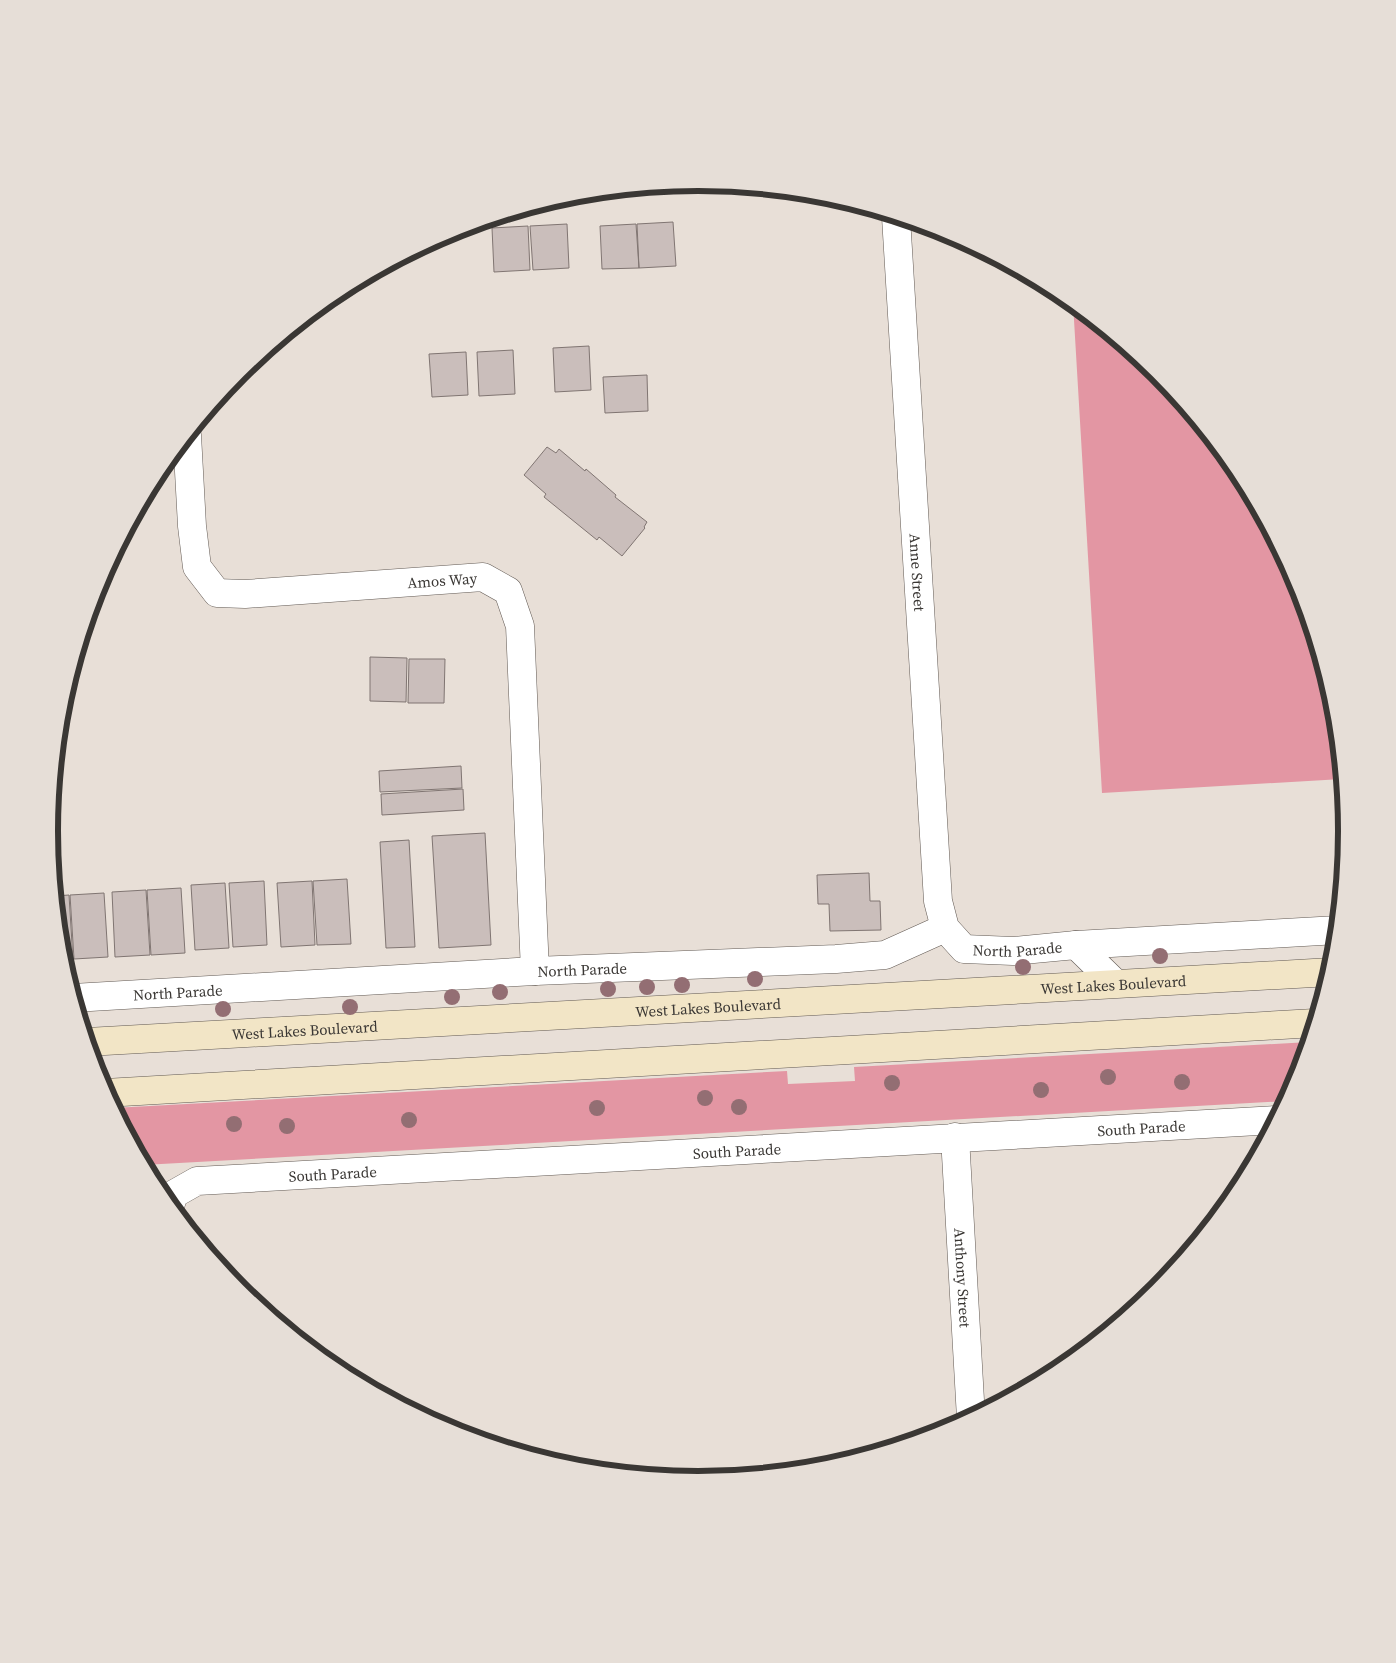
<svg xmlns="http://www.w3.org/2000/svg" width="1396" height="1663" viewBox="0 0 1396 1663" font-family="'Source Serif 4',serif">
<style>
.green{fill:#e396a3}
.building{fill:#cabebb;stroke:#807572}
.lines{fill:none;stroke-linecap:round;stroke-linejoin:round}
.street-casing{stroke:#625a54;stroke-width:29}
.secondary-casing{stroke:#625a54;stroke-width:29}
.street{stroke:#fff;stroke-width:28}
.secondary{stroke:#f2e5c6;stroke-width:28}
.tree{fill:#936e73}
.labels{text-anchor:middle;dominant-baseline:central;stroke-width:4;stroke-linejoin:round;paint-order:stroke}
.street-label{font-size:15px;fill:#3a3734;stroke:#f5ece5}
.rim{fill:none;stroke:#3a3734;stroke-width:6}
</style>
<rect width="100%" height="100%" fill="#e8dfd7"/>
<path class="green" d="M1073,303L1157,373L1238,471L1298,583L1335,705L1342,779L1102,793Z
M1309,1042L1298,1080L1287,1101L143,1165L113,1108L787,1071L788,1084L855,1081L854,1067Z"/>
<path class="building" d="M673,222L676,266L639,268L637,224Z
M567,224L569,268L533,270L530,226Z
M636,224L639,268L602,269L600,226Z
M528,226L530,270L494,272L492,228Z
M589,346L591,390L555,392L553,348Z
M513,350L515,394L479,396L477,352Z
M466,352L468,395L432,397L429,354Z
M647,375L648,411L605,413L603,377Z
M547,447L556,453L559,449L585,471L586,469L616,495L615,497L647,522L644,527L645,528L622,556L599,537L597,540L544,497L546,494L524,475Z
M370,657L407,658L406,702L370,701Z
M409,659H445L444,703H408Z
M461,766L462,788L380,792L379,771Z
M463,789L464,810L382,815L381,794Z
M485,833L491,945L439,948L432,836Z
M409,840L415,947L386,948L380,842Z
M869,873L870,901H880L881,930L830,931L829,904H818L817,875Z
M347,879L351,944L317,945L313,881Z
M264,881L267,945L233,947L229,883Z
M312,881L315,945L281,947L277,883Z
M225,883L229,948L195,950L191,885Z
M181,888L185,953L151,955L147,890Z
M146,890L150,955L115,957L112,892Z
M104,893L108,957L74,959L70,895Z
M69,895L73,960H62L55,896Z"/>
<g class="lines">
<defs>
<g id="street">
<path id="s1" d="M896,217L938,901L945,928L964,949L1013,951L1076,945L1338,930"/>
<path id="s2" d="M187,435L192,526L197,567L217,593L245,594L483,577L508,591L520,626L535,971"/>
<path d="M1076,945L1115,983"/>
<path id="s3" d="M73,998L535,971L836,959L885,955L945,928"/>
<path id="s4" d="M955,1137L971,1418"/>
<path id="s5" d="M170,1206L174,1194L197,1181L1277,1120"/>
</g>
<g id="secondary">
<path id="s6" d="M87,1042L1331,972"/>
<path d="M105,1093L1315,1023"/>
</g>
</defs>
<use href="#street" class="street-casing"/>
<use href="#secondary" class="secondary-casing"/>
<use href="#street" class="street"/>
<use href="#secondary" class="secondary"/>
</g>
<g class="tree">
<circle cx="1160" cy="956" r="8"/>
<circle cx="1023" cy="967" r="8"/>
<circle cx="755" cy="979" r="8"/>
<circle cx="682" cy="985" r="8"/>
<circle cx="647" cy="987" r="8"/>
<circle cx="608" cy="989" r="8"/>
<circle cx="500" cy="992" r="8"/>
<circle cx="452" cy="997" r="8"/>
<circle cx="350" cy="1007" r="8"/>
<circle cx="223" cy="1009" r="8"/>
<circle cx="1108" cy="1077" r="8"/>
<circle cx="1182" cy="1082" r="8"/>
<circle cx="892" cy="1083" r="8"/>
<circle cx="1041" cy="1090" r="8"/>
<circle cx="705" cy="1098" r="8"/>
<circle cx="739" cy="1107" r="8"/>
<circle cx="597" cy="1108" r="8"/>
<circle cx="409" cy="1120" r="8"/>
<circle cx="234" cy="1124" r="8"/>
<circle cx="287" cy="1126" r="8"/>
</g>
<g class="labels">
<g class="street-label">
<text stroke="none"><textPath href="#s1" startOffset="356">Anne Street</textPath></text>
<text stroke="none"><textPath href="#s2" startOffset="391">Amos Way</textPath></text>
<text stroke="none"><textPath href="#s1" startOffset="795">North Parade</textPath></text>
<text stroke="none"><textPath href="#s3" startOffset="510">North Parade</textPath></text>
<text stroke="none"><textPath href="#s6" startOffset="1028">West Lakes Boulevard</textPath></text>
<text stroke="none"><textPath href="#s3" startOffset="105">North Parade</textPath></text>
<text stroke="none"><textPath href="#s6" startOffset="622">West Lakes Boulevard</textPath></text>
<text stroke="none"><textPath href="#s6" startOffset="218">West Lakes Boulevard</textPath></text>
<text stroke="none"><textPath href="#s5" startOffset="985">South Parade</textPath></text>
<text stroke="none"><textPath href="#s5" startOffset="580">South Parade</textPath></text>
<text stroke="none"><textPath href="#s5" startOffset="175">South Parade</textPath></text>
<text stroke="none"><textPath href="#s4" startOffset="141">Anthony Street</textPath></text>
</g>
</g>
<path d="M0 0H1396V1663H0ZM58 831a640 640 0 1 1 1280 0a640 640 0 1 1-1280 0Z" fill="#e6ded7" fill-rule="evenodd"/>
<path class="rim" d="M58 831a640 640 0 1 1 1280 0a640 640 0 1 1-1280 0Z"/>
</svg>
